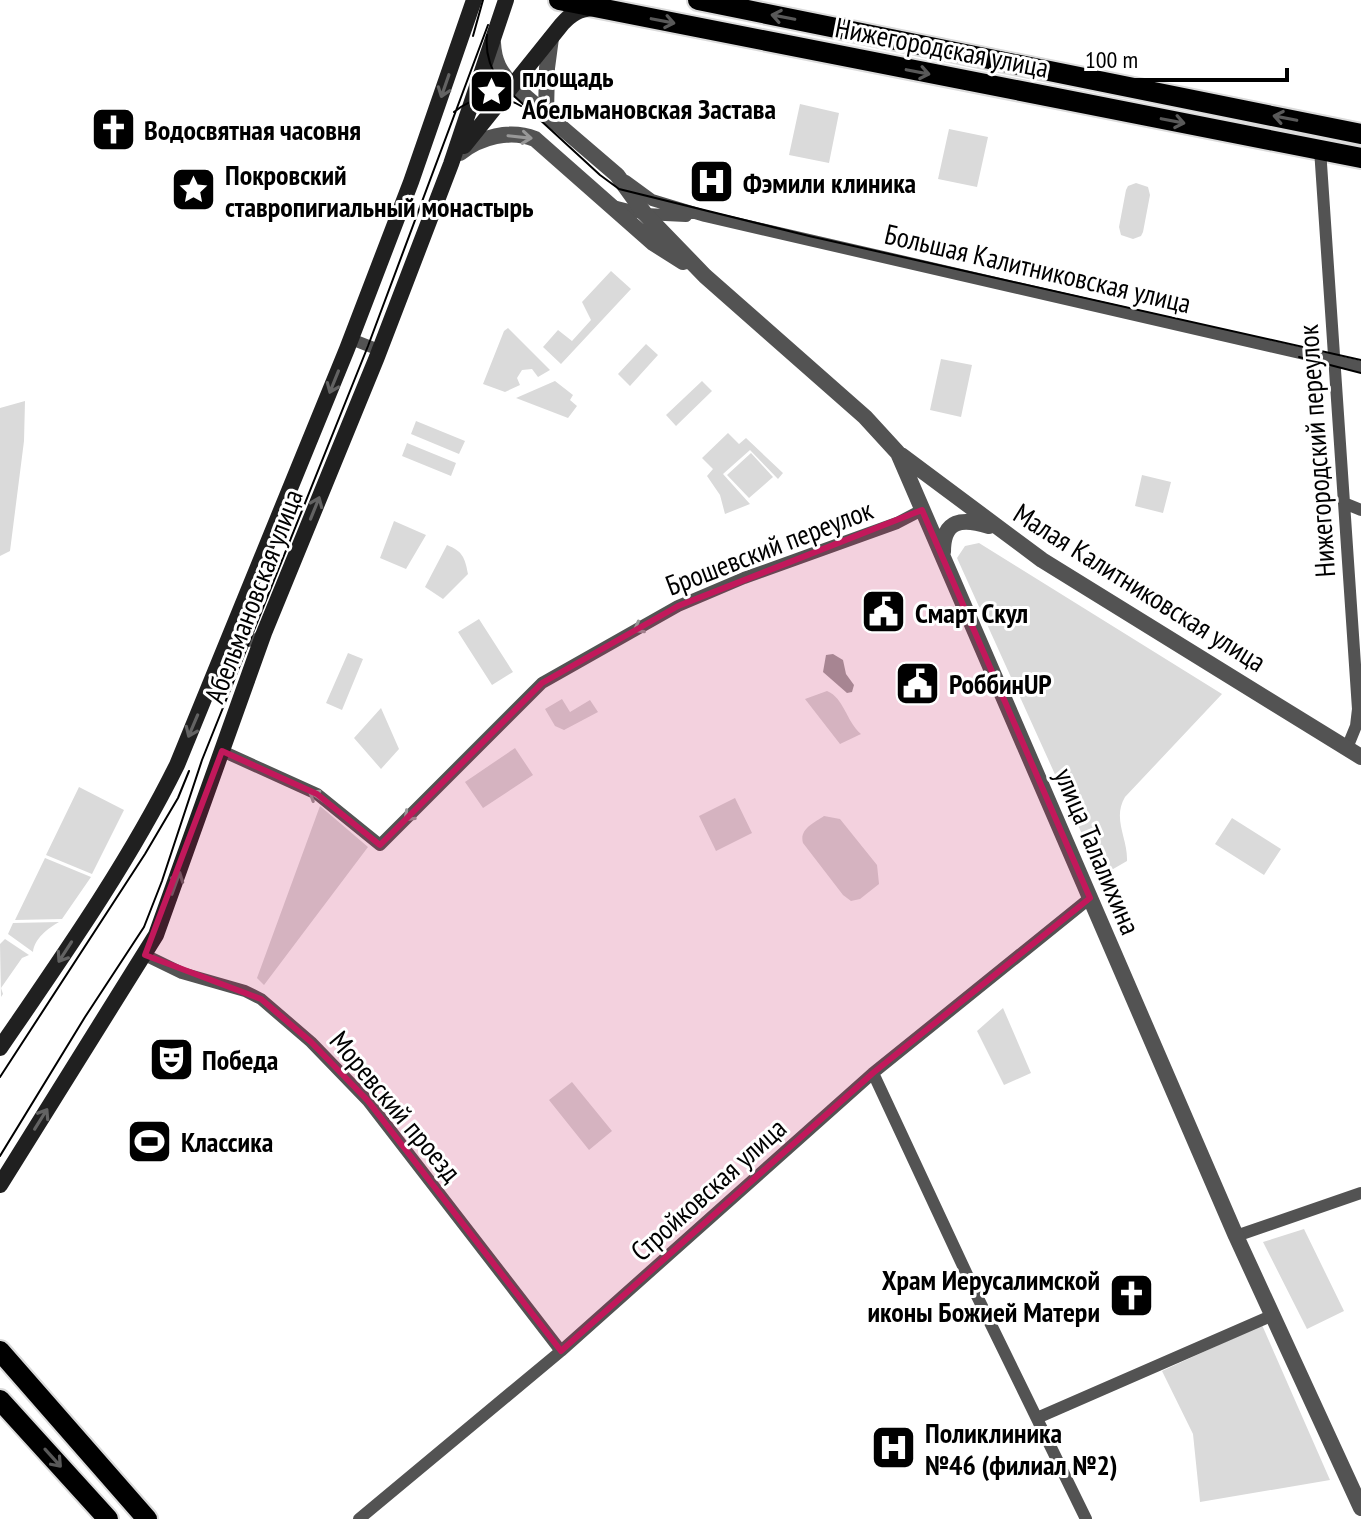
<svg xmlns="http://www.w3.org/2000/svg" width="1361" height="1519" viewBox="0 0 1361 1519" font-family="'PT Sans Narrow',sans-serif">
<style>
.green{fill:#dadada}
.water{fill:#a1a1a1}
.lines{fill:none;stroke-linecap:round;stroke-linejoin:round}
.primary-casing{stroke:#dbdbdb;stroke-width:24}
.minor{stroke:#535353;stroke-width:12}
.tertiary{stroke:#535353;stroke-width:16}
.secondary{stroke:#202020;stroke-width:16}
.primary{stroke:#000;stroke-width:20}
.tram{stroke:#000;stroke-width:2}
.oneway{stroke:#595959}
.oneway2{stroke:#636363}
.oneway3{stroke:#989898}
.marked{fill:#c2185b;fill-opacity:0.2;stroke:#c2185b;stroke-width:6;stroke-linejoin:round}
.labels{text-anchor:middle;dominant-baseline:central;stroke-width:6;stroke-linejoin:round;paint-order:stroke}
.street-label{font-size:28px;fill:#000;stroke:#fff}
.poi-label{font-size:28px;font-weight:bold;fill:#000;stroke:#fff;text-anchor:start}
</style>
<rect width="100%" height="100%" fill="#fff"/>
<path class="green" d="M800,104L839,113L829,163L789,155Z
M949,129L988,137L977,187L938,179Z
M1136,183L1148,187L1150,195L1143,232L1141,236L1133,239L1121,235L1119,227L1126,190L1128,186Z
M611,271L631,289L561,364L543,347L558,330L572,341L591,320L582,302Z
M508,328L550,370L538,377L532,369L522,370L517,378L520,385L505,392L483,384L504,331Z
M646,344L658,355L630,386L618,374Z
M941,359L972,365L961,417L930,410Z
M555,381L573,395L570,400L577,406L568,418L516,398Z
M702,381L712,391L676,426L666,415Z
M25,401L24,441L10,551L0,556V408Z
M416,421L465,441L459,454L411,434Z
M728,433L739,444L746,438L783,473L778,479L750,450L723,474L750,504L725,514L720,495L707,476L713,469L702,458Z
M407,443L456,463L451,476L402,456Z
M751,453L773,477L749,498L727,475Z
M1142,475L1171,482L1163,513L1135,506Z
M394,521L426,535L406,569L380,558Z
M979,543L1222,694L1125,797C1112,819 1128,838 1127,861L1101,876L957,558L965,546Z
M447,545C462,551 465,557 468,574L443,599L425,587Z
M479,619L513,672L492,685L458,632Z
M348,653L363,659L342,710L326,703Z
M827,691C844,698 846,721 861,734L840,744L805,699Z
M562,699L570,712L590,700L598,712L564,730L555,726L545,709Z
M381,708L399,749L381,769L354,738Z
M515,748L533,775L483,808L465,782Z
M79,787L124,810L92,874L46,855Z
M735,798L752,833L716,851L699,816Z
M320,806L368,847L264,985L257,978Z
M824,816L840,819L877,865L879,884L860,899L851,901L843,895L803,843C799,829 814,823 824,816Z
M1232,818L1281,849L1264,875L1215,844Z
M45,858L91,877L62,919L15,920Z
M59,922C48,928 34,939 33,952L8,934L13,923Z
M5,939L29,955L22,958L1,988L3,994L1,997L0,944Z
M1003,1008L1031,1073L1004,1085L977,1031Z
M572,1082L612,1131L589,1150L549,1100Z
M1304,1229L1344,1311L1307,1329L1263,1242Z
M1262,1325L1330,1480L1200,1502L1193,1434L1162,1371Z"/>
<path class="water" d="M833,654L843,660L846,674L854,685L852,692L847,693L823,672L826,655Z"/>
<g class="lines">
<defs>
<path id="primary" d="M559,0L1361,158
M698,0L1361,134
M0,1351L147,1519
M0,1400L108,1519"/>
</defs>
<use href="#primary" class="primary-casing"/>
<path class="minor" d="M1320,149L1358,709L1356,726L1347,748
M626,181L652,200L705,216L1361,367
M613,206L645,214L686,216
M351,339L379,350
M1344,503L1361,510
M237,622V631L247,641L256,640L264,633
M222,751L317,794L380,845L542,683L678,606L744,578L897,523L922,510
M145,955L182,973L245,991L261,999L311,1042L368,1101L561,1351
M873,1073L977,1296L1086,1519
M1236,1236L1361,1193
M1037,1418L1271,1316
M359,1519L561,1351L873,1073L1090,898"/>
<path class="tertiary" d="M493,43C494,62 500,72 512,85L617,175L645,214L705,276L865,417L898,453L1236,1236L1361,1508
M546,114L547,68L551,38
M460,153C480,137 510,129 535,139L653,243L683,262
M901,455L1042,560L1361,757
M943,552C943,519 962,518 989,526"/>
<path class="secondary" d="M464,146L562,24C571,14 579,9 593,8
M0,1048C63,956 128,864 177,765L347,349L411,182L474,0
M0,1185L156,935L264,633L377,357L451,164L506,0"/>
<use href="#primary" class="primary"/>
<path class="tram" d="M487,35C485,53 490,68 500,83L600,175L619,189L809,236L1361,360
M473,36L483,0
M454,112C473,96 499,93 521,106
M1299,357L1361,373
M0,1077L145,854L178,798L189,771
M0,1156L85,1017L144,927L162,881L202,760L368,346L488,25"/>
</g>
<defs><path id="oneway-shaft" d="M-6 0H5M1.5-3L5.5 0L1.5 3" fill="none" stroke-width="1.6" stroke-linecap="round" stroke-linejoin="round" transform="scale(2)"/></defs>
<g class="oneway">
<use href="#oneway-shaft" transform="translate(783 17) rotate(-169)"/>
<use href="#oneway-shaft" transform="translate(663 21) rotate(11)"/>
<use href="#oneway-shaft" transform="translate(918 72) rotate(11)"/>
<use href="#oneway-shaft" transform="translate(1285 118) rotate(-169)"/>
<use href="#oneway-shaft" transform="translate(1173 121) rotate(11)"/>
<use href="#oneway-shaft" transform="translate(53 1458) rotate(48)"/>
</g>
<g class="oneway2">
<use href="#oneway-shaft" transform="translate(445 86) rotate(109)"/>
<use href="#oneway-shaft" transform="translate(334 382) rotate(112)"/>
<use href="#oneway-shaft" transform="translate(315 508) rotate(-68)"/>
<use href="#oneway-shaft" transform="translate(193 726) rotate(113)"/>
<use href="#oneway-shaft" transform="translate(176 883) rotate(-70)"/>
<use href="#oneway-shaft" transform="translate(65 952) rotate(123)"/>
<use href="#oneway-shaft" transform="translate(41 1119) rotate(-58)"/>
</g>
<g class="oneway3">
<use href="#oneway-shaft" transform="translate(520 137) rotate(6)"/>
<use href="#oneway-shaft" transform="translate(644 625) rotate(151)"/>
<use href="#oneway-shaft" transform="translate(319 798) rotate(-147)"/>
<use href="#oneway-shaft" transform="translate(413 812) rotate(135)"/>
</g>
<path class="marked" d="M922,510L1090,898L873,1073L561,1351L368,1101L311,1042L261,999L145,955L222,751L317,794L380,845L542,683L678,606Z"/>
<defs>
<symbol id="sight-square" viewBox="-11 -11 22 22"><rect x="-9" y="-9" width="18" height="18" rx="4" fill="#000" stroke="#fff"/><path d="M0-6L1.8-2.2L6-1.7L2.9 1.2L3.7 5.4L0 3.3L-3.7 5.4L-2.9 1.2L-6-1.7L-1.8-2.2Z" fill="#fff"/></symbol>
<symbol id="church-square" viewBox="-11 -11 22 22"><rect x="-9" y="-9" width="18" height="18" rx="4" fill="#000" stroke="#fff"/><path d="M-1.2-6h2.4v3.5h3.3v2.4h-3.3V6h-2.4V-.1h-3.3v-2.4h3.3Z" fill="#fff"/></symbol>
<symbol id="hospital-square" viewBox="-11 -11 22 22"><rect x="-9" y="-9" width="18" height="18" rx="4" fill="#000" stroke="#fff"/><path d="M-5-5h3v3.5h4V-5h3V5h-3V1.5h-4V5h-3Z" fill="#fff"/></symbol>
<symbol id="civic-square" viewBox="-11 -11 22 22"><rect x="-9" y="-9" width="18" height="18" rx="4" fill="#000" stroke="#fff"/><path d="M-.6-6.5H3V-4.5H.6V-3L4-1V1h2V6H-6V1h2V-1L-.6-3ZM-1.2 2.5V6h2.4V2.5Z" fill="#fff"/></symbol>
<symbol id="theatre-square" viewBox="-11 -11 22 22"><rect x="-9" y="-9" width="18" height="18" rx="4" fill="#000" stroke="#fff"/><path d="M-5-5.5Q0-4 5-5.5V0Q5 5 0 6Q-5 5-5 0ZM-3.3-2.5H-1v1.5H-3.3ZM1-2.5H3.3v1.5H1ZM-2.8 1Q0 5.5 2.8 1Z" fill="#fff"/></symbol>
<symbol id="stadium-square" viewBox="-11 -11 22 22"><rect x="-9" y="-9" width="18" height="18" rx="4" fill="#000" stroke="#fff"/><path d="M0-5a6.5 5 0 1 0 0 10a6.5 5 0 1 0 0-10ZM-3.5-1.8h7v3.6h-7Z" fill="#fff"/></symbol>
</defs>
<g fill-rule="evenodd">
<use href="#sight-square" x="466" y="66" width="51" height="51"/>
<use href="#church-square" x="88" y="104" width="51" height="51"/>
<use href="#hospital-square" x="686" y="156" width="51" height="51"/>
<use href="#sight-square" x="168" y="164" width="51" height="51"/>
<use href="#civic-square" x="858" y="586" width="51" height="51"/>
<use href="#civic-square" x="892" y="658" width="51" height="51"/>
<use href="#theatre-square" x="146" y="1034" width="51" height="51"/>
<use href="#stadium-square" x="124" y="1116" width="51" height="51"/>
<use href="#church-square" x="1106" y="1270" width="51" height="51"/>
<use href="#hospital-square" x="868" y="1422" width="51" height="51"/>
</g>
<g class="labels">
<g class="street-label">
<text transform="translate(942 47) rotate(11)">Нижегородская улица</text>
<text transform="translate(1038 268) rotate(13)">Большая Калитниковская улица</text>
<text transform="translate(1316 451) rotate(-94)">Нижегородский переулок</text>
<text transform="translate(769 547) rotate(-21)">Брошевский переулок</text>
<text transform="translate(1140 587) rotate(32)">Малая Калитниковская улица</text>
<text transform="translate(253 596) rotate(-69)">Абельмановская улица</text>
<text transform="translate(1098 851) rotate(67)">улица Талалихина</text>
<text transform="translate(396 1106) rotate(50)">Моревский проезд</text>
<text transform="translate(708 1189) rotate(-42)">Стройковская улица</text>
</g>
<g class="poi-label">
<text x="522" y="76">площадь<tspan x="522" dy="32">Абельмановская Застава</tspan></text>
<text x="144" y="129">Водосвятная часовня</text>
<text x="225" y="174">Покровский<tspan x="225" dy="32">ставропигиальный монастырь</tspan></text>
<text x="743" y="182">Фэмили клиника</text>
<text x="915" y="612">Смарт Скул</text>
<text x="949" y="683">РоббинUP</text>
<text x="202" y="1059">Победа</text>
<text x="181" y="1141">Классика</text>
<text x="1100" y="1279" text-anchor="end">Храм Иерусалимской<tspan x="1100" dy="32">иконы Божией Матери</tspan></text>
<text x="925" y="1432">Поликлиника<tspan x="925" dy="32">№46 (филиал №2)</tspan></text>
</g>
</g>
<path d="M1073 68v12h214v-12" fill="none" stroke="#000000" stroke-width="4"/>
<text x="1085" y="68" font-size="24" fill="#000000" stroke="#ffffff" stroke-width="6" paint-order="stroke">100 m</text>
</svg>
